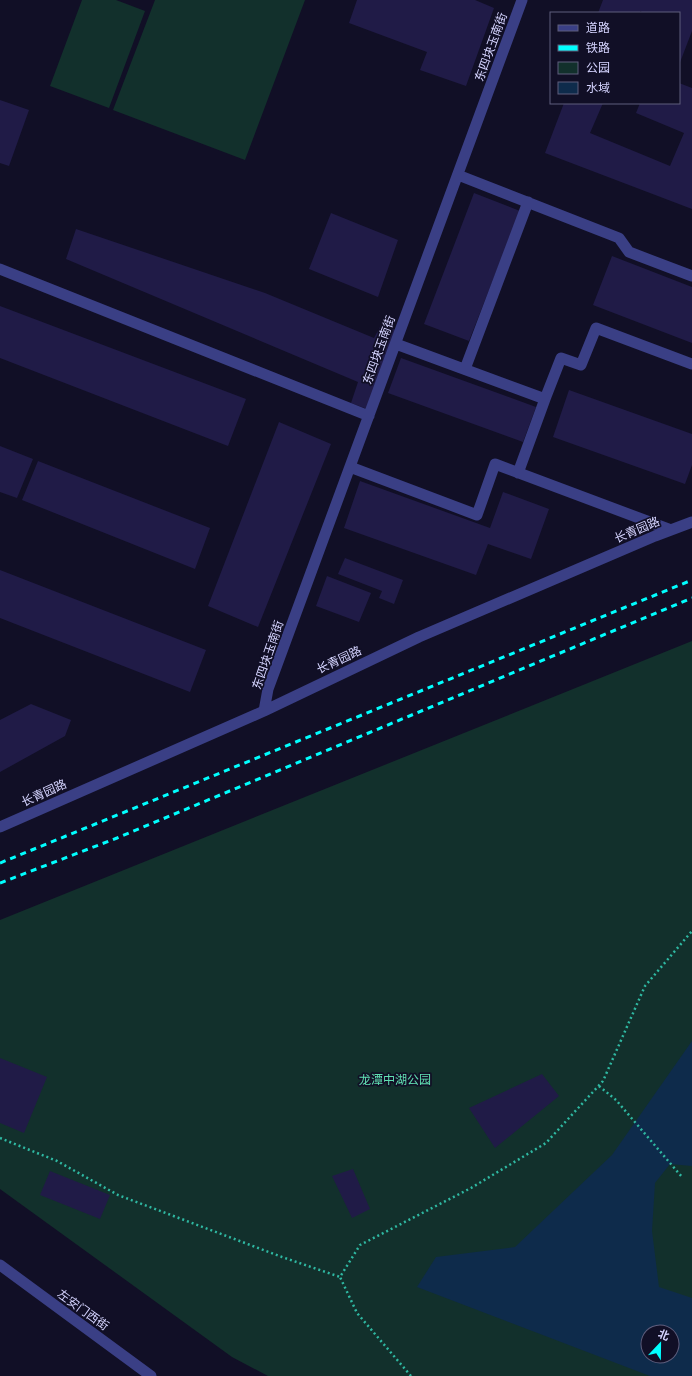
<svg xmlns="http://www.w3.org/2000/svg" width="692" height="1376" viewBox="0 0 692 1376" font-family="'Work Sans','Noto Sans SC',sans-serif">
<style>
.green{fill:#12302c;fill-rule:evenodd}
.water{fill:#0e2b4b;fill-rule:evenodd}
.building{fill:#201b47}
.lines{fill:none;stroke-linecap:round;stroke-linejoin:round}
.path{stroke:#2fb8a2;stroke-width:2.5;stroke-dasharray:2 3;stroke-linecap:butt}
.minor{stroke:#3a3f85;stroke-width:11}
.tertiary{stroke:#3a3f85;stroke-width:11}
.rail{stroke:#01fefe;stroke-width:3;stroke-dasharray:6 5;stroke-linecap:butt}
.labels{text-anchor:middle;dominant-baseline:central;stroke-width:3.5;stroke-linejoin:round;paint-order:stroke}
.street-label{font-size:12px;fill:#d5d4ff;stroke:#110f26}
.park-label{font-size:12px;fill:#60e0b2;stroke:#110f26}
</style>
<rect width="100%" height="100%" fill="#110f26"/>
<path class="green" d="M82,0H116L145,11L109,108L50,86Z
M155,0H305L245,160L113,110Z
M692,641V1376H268L232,1357L0,1189V920ZM648,1332H672V1356H648Z"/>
<path class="water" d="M692,1041V1166L670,1164L655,1183L652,1231L659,1287L692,1298V1376H650L417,1287L436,1257L515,1247L612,1155ZM648,1332H672V1356H648Z"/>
<path class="building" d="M357,0H475L494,8L466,86L420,70L427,52L349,23Z
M603,0H692V31L679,65V13H644L640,11V13H598Z
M679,83L692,88V209L545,153L564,103H603L590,133L670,166L684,133L636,113L640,103H679Z
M0,100L29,110L9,166L0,163Z
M474,193L520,211L469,341L424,324Z
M331,213L398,240L378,297L309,269Z
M76,229L265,293L374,338L381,325L396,330L367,409L351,403L358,382L66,259Z
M612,256L692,287V343L593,305Z
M0,306L246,399L228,446L0,358Z
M401,358L536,407L523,442L388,393Z
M569,390L692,434V465L685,484L553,437Z
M279,422L331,444L258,627L208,606Z
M0,446L33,459L17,498L0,492Z
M38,461L210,528L195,569L22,500Z
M360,481L490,528L503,492L549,509L531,559L488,544L476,575L344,528Z
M345,558L403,580L394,604L379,598L382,591L338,574Z
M0,570L206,650L190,692L0,618Z
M327,576L371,593L359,622L316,606Z
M31,704L71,720L65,736L0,772V720Z
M0,1058L47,1077L24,1133L0,1123Z
M542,1074L559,1096L495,1148L469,1108Z
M353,1169L370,1209L352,1218L332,1176Z
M50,1171L110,1195L100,1219L40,1195Z"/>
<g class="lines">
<path class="path" d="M599,1086L616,1100L682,1177
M0,1138L57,1161L118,1195L282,1257L340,1277
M411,1376L357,1313L340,1277L360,1245L471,1188L546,1143L603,1081L645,986L692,931"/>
<path class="minor" d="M458,175L619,238L629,252L692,276
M0,269L369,416
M396,344L545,399L561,358L581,365L596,328L692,364
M465,369L528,202
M350,467L477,515L495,464L671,530
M518,473L545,399
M264,711L268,689L522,0
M0,827L264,711L419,637L655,536L692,522"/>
<path class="tertiary" d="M0,1265L151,1376"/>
<path class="rail" d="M0,863L692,580
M0,883L117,838L692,598"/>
</g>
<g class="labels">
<g class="street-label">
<text transform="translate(491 47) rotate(-70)">东四块玉南街</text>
<text transform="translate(379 350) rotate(-70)">东四块玉南街</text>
<text transform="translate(637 530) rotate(-23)">长青园路</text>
<text transform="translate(268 655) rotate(-71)">东四块玉南街</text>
<text transform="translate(339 660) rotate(-25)">长青园路</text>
<text transform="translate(44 793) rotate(-24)">长青园路</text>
<text transform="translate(83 1310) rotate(36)">左安门西街</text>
</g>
<g class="park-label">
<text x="395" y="1080">龙潭中湖公园</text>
</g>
</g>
<rect x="550" y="12" width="130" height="92" fill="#110f26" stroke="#5f5e7d"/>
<rect x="558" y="25" width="20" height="6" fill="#3a3f85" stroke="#5f5e7d"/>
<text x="586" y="32" font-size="12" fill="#d5d4ff">道路</text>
<rect x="558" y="45" width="20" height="6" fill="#01fefe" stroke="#5f5e7d"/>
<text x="586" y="52" font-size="12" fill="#d5d4ff">铁路</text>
<rect x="558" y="62" width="20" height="12" fill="#12302c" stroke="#5f5e7d"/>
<text x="586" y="72" font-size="12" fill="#d5d4ff">公园</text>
<rect x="558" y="82" width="20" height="12" fill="#0e2b4b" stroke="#5f5e7d"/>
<text x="586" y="92" font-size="12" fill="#d5d4ff">水域</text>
<g transform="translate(660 1344) rotate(22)"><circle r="19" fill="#110f26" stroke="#5f5e7d"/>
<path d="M0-3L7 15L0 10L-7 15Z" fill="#01fefe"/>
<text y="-6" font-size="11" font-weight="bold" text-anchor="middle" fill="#d5d4ff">北</text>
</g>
</svg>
